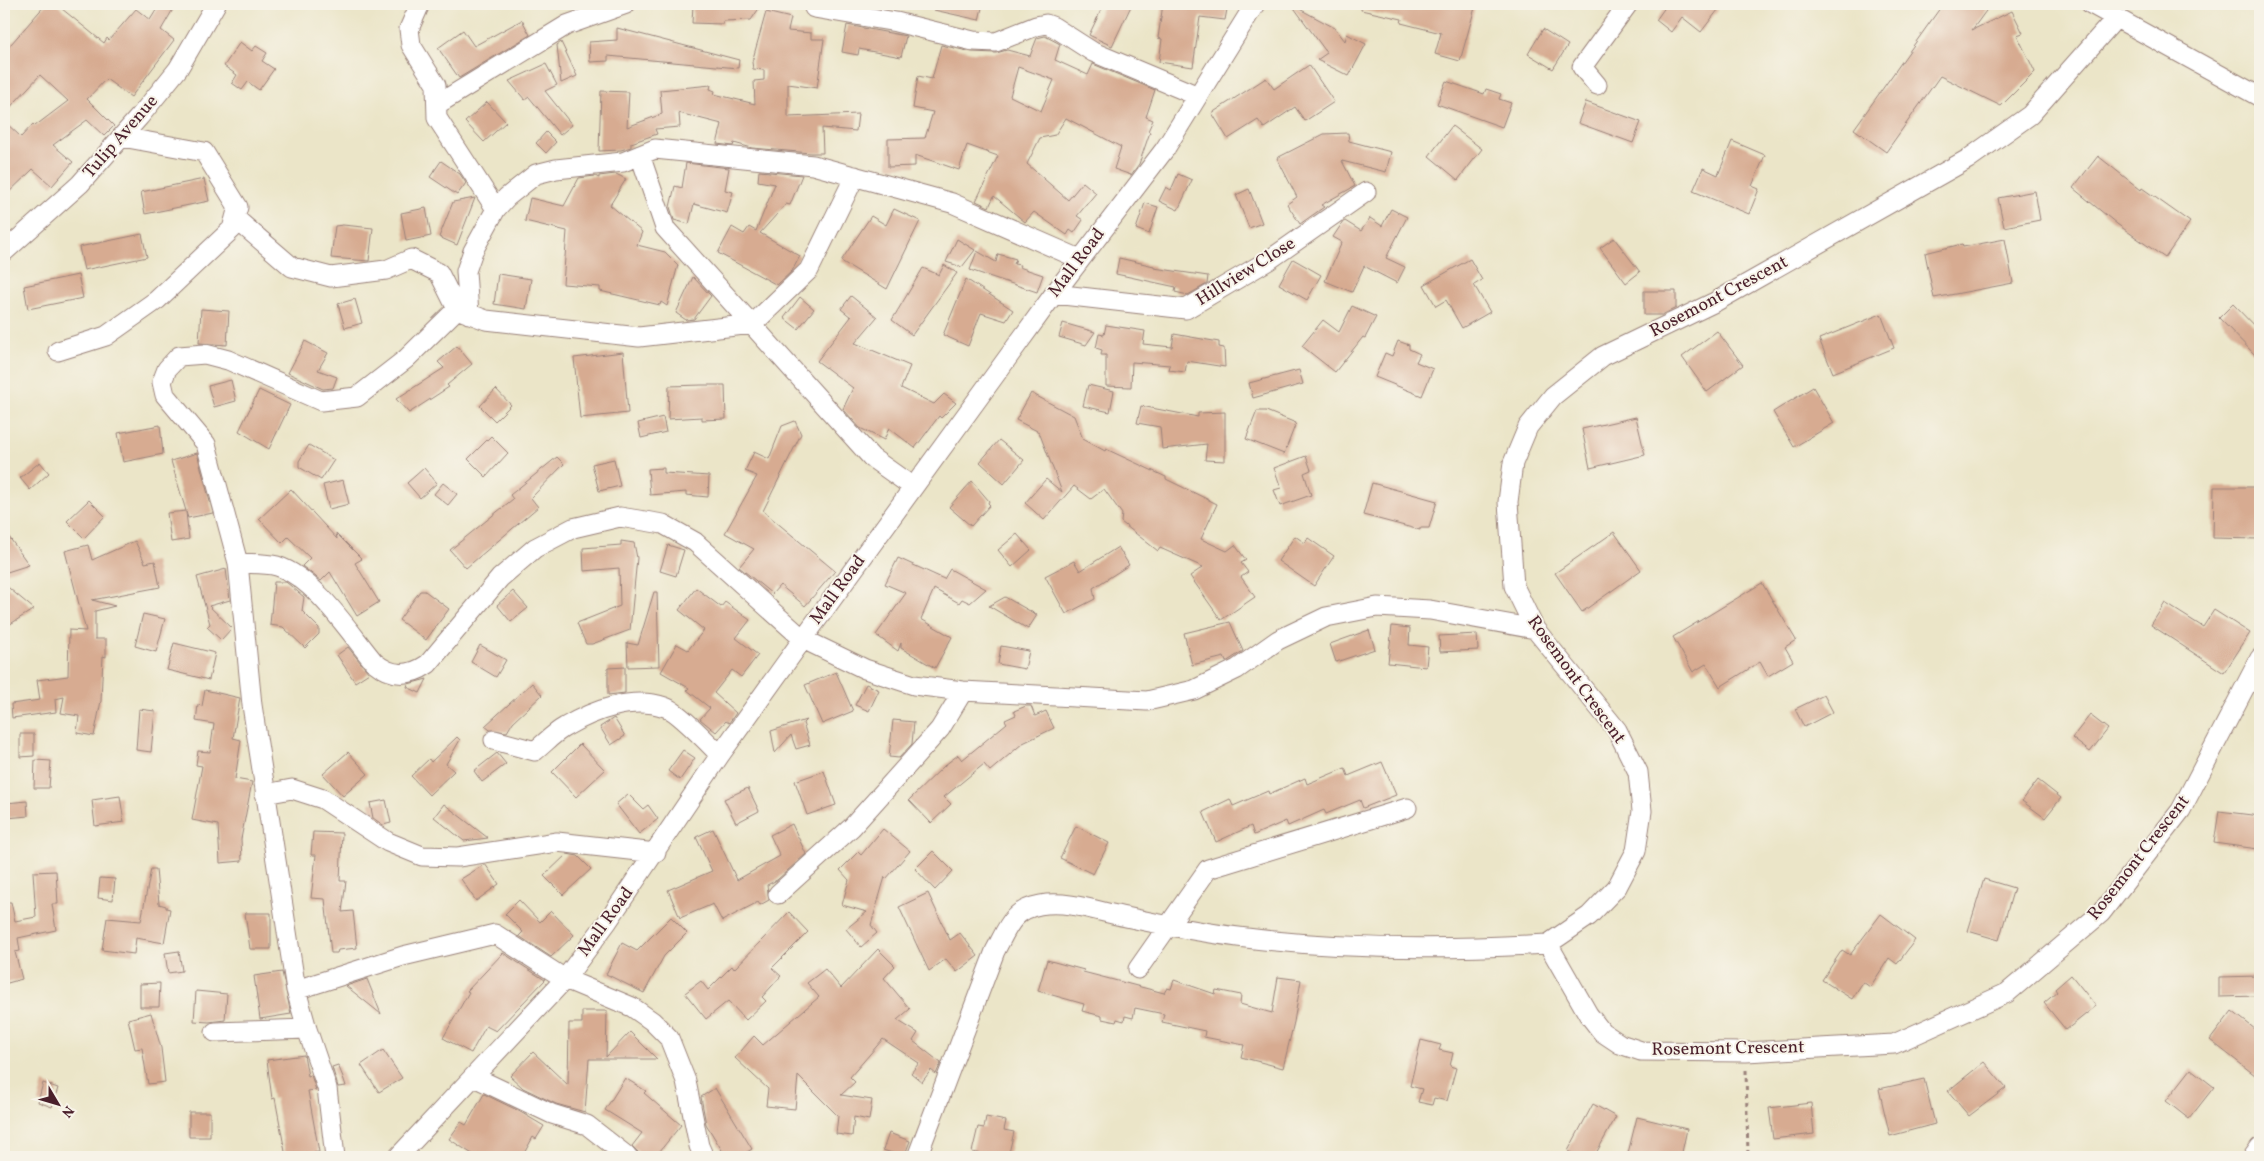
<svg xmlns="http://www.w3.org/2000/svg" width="2264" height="1161" viewBox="0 0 2264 1161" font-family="Vollkorn,serif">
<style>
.building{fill:#d7ab91;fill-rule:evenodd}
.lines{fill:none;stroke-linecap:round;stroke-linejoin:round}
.minor-casing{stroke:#9a827a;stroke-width:21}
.path{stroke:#9a827a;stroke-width:3;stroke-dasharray:4 4;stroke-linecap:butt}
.minor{stroke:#fff;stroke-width:19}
.labels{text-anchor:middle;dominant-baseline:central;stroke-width:4;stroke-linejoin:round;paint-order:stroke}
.street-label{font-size:18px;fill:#4a1f2b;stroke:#f7f3e8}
</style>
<rect width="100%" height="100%" fill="#f7f3e8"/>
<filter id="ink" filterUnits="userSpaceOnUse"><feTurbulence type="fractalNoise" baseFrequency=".02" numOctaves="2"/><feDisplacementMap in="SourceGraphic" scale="10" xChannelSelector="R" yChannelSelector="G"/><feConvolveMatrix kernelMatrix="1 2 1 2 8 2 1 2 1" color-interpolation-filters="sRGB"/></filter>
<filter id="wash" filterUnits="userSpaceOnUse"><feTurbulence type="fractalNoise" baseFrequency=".0096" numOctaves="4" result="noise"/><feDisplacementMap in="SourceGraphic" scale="20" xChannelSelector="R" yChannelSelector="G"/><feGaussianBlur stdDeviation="1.12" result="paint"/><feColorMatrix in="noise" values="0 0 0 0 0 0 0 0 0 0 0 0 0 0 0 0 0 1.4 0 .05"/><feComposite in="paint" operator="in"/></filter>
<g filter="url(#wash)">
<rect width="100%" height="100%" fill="#ebe5c8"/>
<g id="blocks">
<path class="building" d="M46,4H56L104,43L107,38L109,40L136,9L150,20L160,4H176L161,30L174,40L131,97L106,79L87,99L114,126L104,136L87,120L53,145L73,162L52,186L33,169L4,197V121L21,137L33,124L35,126L68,101L40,75L4,114V52Z
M693,4H762L751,20L723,21V24L692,23Z
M934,4H983L979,20L934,10Z
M1104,4H1132L1112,46L1089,35Z
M1163,4H1228L1225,20L1200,17L1193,67L1159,62L1162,39L1158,38Z
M1362,4H1476L1460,61L1435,54L1441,33L1401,23L1402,19L1361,10Z
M1664,4H1710L1718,10L1701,32L1682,17L1671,32L1656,20L1666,6Z
M1943,4H1991L1972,30L2012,11L2023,33L2017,35L2035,72L2001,106L1940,76L1886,152L1854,129Z
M1292,5L1335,28L1345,41L1347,34L1366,44L1349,76L1317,60L1327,53Z
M766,12L791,18L788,31L811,33V39H824L817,88L788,84V117L858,114L856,131L822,128L823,153H811L752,148L734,143L733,146L717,144L722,124L679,113L680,127L655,129L657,134L631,143V147L621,150L599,151L601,91L629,92L627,127L662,114L660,90L711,85L710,89L715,91L714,94L755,104L754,81L764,80V70L753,69L752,62Z
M522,20L530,35L459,78L438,48L463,30L474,46Z
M847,25L906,36L901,57L859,49L858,55L842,52Z
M617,28L739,60L738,68L608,56V61L590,62L589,42L617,40Z
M1543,29L1568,45L1553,69L1528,54Z
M1045,36L1060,44L1055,60L1088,75L1093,64L1155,90L1146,117L1153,120L1148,131L1150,132L1139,164L1131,175L1114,169L1121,147L1066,118L1055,135L1040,138L1027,164L1068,200L1083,182L1096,193L1077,216L1083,220L1074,233L1070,230L1067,235L1034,212L1025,222L994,196L989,207L976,201L998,156L967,145L959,170L915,155V166L888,167V139L925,138L933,112L913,108L918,76L932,79L941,45L972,52L996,53L1007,50L1030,56L1037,38ZM1018,67L1054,80L1041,111L1010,96Z
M240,42L252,51L256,46L267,53L262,61L274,69L259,90L248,82L242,90L232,83L237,75L224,66Z
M561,42L577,76L561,83L557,45Z
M546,64L557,85L545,91L572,125L560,135L529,97L525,100L509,81Z
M1309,65L1334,102L1305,121L1295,107L1264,128L1258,120L1228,139L1212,113L1266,78L1274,89Z
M1446,81L1484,94L1486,89L1501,94L1499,99L1511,103L1502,127L1437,104Z
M487,102L506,122L484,142L465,122Z
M1586,102L1641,122L1633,143L1578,123Z
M1452,126L1482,149L1458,180L1429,156Z
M546,132L556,142L546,153L536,143Z
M1348,133L1349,141L1391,152L1386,172L1342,161L1355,186L1321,205L1324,207L1300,224L1287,204L1297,197L1277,158L1324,134Z
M1732,141L1765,155L1752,186L1759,189L1749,214L1693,191L1703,168L1718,175Z
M2098,156L2141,190L2142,188L2190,222L2165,258L2117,224L2073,188Z
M441,161L460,174L466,183L457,195L430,177Z
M686,163L729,168L725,190L733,192L727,213L694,204L689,224L674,220L670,207L675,186L682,188Z
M759,171L802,175L790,205L786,204L760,233L800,256L792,271L777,285L718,253L732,227L744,234L749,227L756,231L775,184L758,181Z
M616,174L626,179L610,205L642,232L637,245L665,252L678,265L667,306L661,302L660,305L600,291V287L563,284L567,231L525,221L530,198L564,206L579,178L595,176L599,178V176Z
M1178,174L1192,180L1178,210L1159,201L1166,187L1171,190Z
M204,179L209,201L145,214L141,192Z
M1249,189L1262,223L1249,228L1236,195Z
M2035,191L2040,220L2004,227L1998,198Z
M475,198L457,245L439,237L453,202Z
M1145,203L1158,207L1149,234L1136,229Z
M426,208L431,236L406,241L401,213Z
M894,209L920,221L887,289L841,261L871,216L886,225Z
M1391,209L1407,217L1386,258L1405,267L1397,283L1364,266L1352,292L1325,281L1342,242L1333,237L1343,222L1345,221L1361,231L1370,218L1382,226Z
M343,225L373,228L369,261L331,258L335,226Z
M142,234L147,257L84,270L79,247Z
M1614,238L1640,272L1626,283L1600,248Z
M957,239L975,250L962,267L946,262Z
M2005,239L2013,283L1934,298L1925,253L1962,244L1963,247Z
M977,251L996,262L998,254L1016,259L1014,264L1020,265L1019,267L1043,275L1037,292L970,270Z
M1119,258L1154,266V268L1208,276L1207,284L1188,295L1175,292L1176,287L1116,274Z
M1293,259L1321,275L1307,300L1279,284Z
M1470,259L1482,280L1474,285L1490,312L1462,328L1446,300L1436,306L1424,285Z
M944,265L957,273L912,335L892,320L923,268L939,275Z
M498,274L531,279L526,309L494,304Z
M78,275L83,298L28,309L24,286Z
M693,277L711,296L694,319L686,320L676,313Z
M966,279L1013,310L1006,321L981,313L968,346L943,335Z
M1644,291H1676V308L1662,315H1644Z
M851,296L877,317L855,343L910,366L901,388L934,404L944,394L956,403L941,418L939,416L915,448L889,428L884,440L860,428L843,409L853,388L817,361L851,317L841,309Z
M800,297L814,309L798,329L784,318Z
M355,299L362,323L345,328L338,304Z
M2233,304L2260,332V360L2219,318Z
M1352,306L1376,317L1365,338L1363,337L1335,372L1302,346L1323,320L1339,332Z
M201,309L229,311L227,345L199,343Z
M1881,314L1894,348L1833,373L1819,339Z
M1063,323L1095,332L1086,345L1059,337Z
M1106,325L1145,331L1143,344L1172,347L1174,334L1219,342V347L1224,348L1225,367L1187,361L1185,372L1169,370L1170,365L1132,362L1131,387L1106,386V355H1101L1102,350L1096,348L1099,334L1104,335Z
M1717,331L1743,365L1707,392L1682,357Z
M305,341L328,353L318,370L337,377L333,388L323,389L288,373Z
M1398,341L1409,345V349L1420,354L1416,362L1433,369L1422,396L1375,377L1385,353L1392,356Z
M457,346L472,364L447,385L449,387L409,413L396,399L444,368L438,362Z
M623,352L628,413L580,418L574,358Z
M1299,370L1303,384L1253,398L1249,383Z
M231,380L236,401L214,407L208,386Z
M702,385H725L726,419L702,420V417L668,419L669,386Z
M1088,385L1114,391L1110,412L1083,406Z
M1813,387L1834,423L1794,447L1773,412Z
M496,389L511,405L495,421L480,406Z
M259,390L290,405L269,449L239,431Z
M1031,393L1074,416L1083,439L1105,451L1106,449L1166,477V479L1217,504L1201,539L1227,551L1235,545L1246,560L1241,563L1248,572L1241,577L1255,597L1221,620L1190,576L1203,567L1160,548L1158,551L1121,522L1122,514L1104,489L1091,499L1074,486L1044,520L1025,503L1046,479L1062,492L1039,432L1016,420Z
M1141,406L1198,417V413L1225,412V461L1205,460L1207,444L1162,449L1160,427L1137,423Z
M1257,411H1266L1296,423L1284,454L1246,439Z
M663,417L666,432L641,438L638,423Z
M1636,417L1645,455L1590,468L1582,429Z
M795,421L801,434L763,511L835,571L805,606L780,585L772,594L739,567L754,549L725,533L757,476L745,471L754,452L769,459L782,426Z
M160,425L163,454L123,462L118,433Z
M491,436L508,453L486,477L468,459Z
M999,440L1024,460L1004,484L980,462Z
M309,445L334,460L321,480L299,467V461Z
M197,453L213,513L188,518L186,512L189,539L171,542L167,513L186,511L171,461Z
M1306,456L1311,470L1304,473L1311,495L1280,506L1274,490L1281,488L1274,468Z
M557,457L564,464L531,498L538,507L466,568L450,550L513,499L510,495Z
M614,459L620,486L599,491L592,464Z
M40,462L49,473L30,490L20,478Z
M424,468L437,483L420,498L407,483Z
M664,468V473L709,476L708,497L686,495V492L650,495L648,469Z
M343,480L349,504L329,509L323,485Z
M972,481L989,501L988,503L990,505L971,526L949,507Z
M443,483L457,494L448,505L434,494Z
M1372,483L1437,501L1429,528H1420V530L1363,515Z
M2214,487H2260L2259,539L2213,538Z
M291,489L337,539L336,533L362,559L355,563L379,602L357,616L330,572L321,581L302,566L310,558L288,537L282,543L259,519Z
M89,500L105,516L84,538L67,521Z
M4,530L29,565L4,573Z
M1614,532L1641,570L1582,612L1555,573Z
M1017,534L1031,550L1012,567L998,550Z
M1295,536L1305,543L1308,538L1334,556L1314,586L1278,561Z
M135,541L145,563L155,561L160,587L92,600L115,606L95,611V639H106V657L103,656L101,701L94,736L77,733L79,716L61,713L64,697L55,699L56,712L12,718L11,704L40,700L37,680L68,676L69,630L86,631L65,551L88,545L92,560Z
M621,541L634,543L637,558L630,630L592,644H586L577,623L620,606L619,568L584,571L583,548L621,545Z
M668,545L684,550L676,576L660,571Z
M1118,547L1129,565L1093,588L1095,599L1066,614L1045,576L1074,561L1080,571Z
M898,558L944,579L950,569L986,589L970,603L962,599L959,603L934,589L921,619L952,637L935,668L901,648V643L898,651L876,635L906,593L885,584Z
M226,569L230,600L209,606L232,628L221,640L207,627L210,624L197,577Z
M274,582H286L304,597L302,611L319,628V634L305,648L283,627L270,625Z
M1762,583L1796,640L1785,647L1793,661L1768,676L1760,662L1720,687L1706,664L1693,672L1673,637Z
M4,584L34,609L4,628Z
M696,588L721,607L725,602L750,620L736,638L758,655L741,677L732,670L714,693L736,713L729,723L726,721L716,732L700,719L710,708L687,690L689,688L661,672L677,644L688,650L704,630L679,610Z
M420,591H425L449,609L426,640L399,620Z
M513,591L528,608L511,622L497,605Z
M654,592H657L659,666L628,667L627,643L638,645Z
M1005,597L1037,615L1028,629L989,606Z
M2165,603L2203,627L2214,610L2250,633L2224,673L2151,625Z
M143,614L165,619L156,652L135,646Z
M1230,622L1243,651L1226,662L1224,657L1192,665L1184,633Z
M1392,626L1410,628L1409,645L1428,647L1426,667L1388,663Z
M1369,630L1375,649L1336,662L1330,644Z
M1477,634L1478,650L1440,652L1439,636Z
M174,643L215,653L209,680L167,670Z
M480,645L506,660L496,677L471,662Z
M1001,646L1029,651L1025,669L998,664Z
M348,647L369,673L355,682L337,655Z
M625,667V693L608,695V668Z
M836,672L853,711L822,724L805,685Z
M427,679L420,693L407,687L408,684Z
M532,683L542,695L513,722L507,732L490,730L485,726Z
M866,684L879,690L869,711L855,705Z
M205,690L240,698L233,738L241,740L235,779L252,782L241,839L242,861L220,863L218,825L192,820L202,766L196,765L198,751L210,752L214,724L196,721L198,705L202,706Z
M1824,695L1833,712L1804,727L1795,709Z
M1026,706H1031L1035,716L1046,711L1054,728L1023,743L990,771L984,764L944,797L951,804L931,823L909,800L945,765L958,755L962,760L1007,723L1005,720L1016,715L1014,711Z
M139,709L155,711L151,752L136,750Z
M2090,715L2108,729L2090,752L2072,738Z
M614,718L625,736L611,745L600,727Z
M806,720L803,723L810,745L796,749L791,735L775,753L771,731Z
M893,720L914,722L912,744L899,758L889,757Z
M20,734H34V756L20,757Z
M457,737L460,740L446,764L454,771L429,795L411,776L429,759L431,762Z
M580,744L605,770L576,797L552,772Z
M683,750L695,758L680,780L668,771Z
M348,752L368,774L343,796L323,774Z
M497,753L506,764L482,782L474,771Z
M35,760L51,761L49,788H34Z
M1382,762L1396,795L1363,808L1360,800L1326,814L1324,810L1288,826L1286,821L1254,835L1251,826L1216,842L1203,812L1230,799L1233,806L1268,791L1269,794L1305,778L1307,784L1345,768L1348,776Z
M824,771L836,805L807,815L795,781Z
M2038,780L2061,798L2045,818L2022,801Z
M748,788L759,811L736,823L724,799Z
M628,794L643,809L648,805L658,819L639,834L616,804Z
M120,796L124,822L95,826L92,800Z
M386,800L391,823L383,825L373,818L370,803Z
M27,801L28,816L7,818L6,803Z
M444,804L488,838L464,841L434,817Z
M2219,811L2260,816L2258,849L2214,843Z
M792,824L806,854L777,880L767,885L769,900L760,905L758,902L722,921L713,904L680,918L668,890L712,871L696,837L713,829L737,880L780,856L770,835Z
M1076,826L1109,843L1093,874L1060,858Z
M883,829L910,851L886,879L885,877L871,925L877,933L861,947L846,929L867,912L842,905L849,880L840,870L858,852L861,855Z
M313,832L342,833L340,881H346L342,912L353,911L357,948L338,950L337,953H331L325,899L311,898L316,855H311Z
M933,851L953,871L935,890L915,869Z
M567,854L578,856L591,869L563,895L544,876Z
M485,864L499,884L476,901L461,879Z
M151,869H156L159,904L166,906V908L170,909L164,943L136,938L134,954L102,950L107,918L141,921Z
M56,871L58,904H52L56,930L18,938L20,951L15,952L22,979L4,984V902H11L15,921L36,917L33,872Z
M100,878L115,879L113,900L98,898Z
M1984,879L2014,888L1999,940L1968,931Z
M928,893L950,940L960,933L978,956L957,972L946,959L929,971L899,907Z
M519,900L540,922L551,911L574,935L551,957L519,936L523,932L505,914Z
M789,912L808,932L772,968L781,976L762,997L766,1001L746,1020L728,1001L706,1019L685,993L701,981L708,990L732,966L734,969Z
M245,913H271V949H250Z
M1881,914L1915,940L1897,964L1889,958L1870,987L1863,982L1852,999L1822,980L1842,950L1850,955Z
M671,917L687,933L664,956L644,993L606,974L622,943L637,951Z
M878,949L895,966L884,978L910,1009L897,1020L918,1033L913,1041L941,1063L936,1074L931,1070L922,1082L911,1073L919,1063L883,1039L850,1077L855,1082L841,1095L872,1100L869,1120L854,1117L852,1136L836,1134L838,1116L798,1076L795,1109L766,1106L768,1089L735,1058L754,1036L763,1045L819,997L807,983L825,969L841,988Z
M179,951L182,971L168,973L165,953Z
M503,953L545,980L496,1031L486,1026L471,1053L443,1038L469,992L467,991Z
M1047,960L1084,970L1083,972L1164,993L1167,988L1171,989L1174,980L1215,994L1216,990L1241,995L1240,1004L1272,1013L1278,977L1301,980L1294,1022L1283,1068L1241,1057L1244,1045L1204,1037L1205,1031L1162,1022L1164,1014L1135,1008L1133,1018L1125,1016L1124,1021L1117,1019L1116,1022L1102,1019V1016L1082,1011L1084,1004L1038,991Z
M282,972L291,1014L260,1019L254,976Z
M2071,975L2096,1006L2066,1030L2044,1003L2057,992L2055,989Z
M2260,976V996L2219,997V977Z
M367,979L381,1014L346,986Z
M160,983L159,1007H140V984Z
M196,991L227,994L225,1020L209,1022L194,1021Z
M582,1011H607L606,1057L630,1032L657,1059H589L585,1112L556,1104L523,1088L510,1076L533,1052L568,1085L569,1023H582Z
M2232,1011L2260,1033V1079L2210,1040Z
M151,1013L161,1048L165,1082L148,1084L142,1048L135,1049L128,1019Z
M1421,1040L1441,1045L1439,1050L1453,1053L1450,1066L1456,1068L1447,1101L1434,1098L1432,1105L1418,1102L1422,1089L1410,1086Z
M383,1050L402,1078L379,1092L361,1065Z
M304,1055L308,1076L311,1075L316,1090L308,1091L319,1152L286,1157L275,1098L272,1099L267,1060Z
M1984,1062L2006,1088L1969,1116L1948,1091Z
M338,1065L343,1077L346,1086L338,1087L332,1067Z
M2191,1069L2214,1087L2189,1119L2166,1101Z
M625,1078L646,1091L644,1093L681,1125L655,1157H639L638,1152L632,1146L642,1133L605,1110Z
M1924,1079L1935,1124L1890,1136L1879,1089Z
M43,1083L58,1088L52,1107L38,1102Z
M715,1088L752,1149L739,1157H726L706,1124L701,1097Z
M484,1094L517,1110L544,1126L536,1139L533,1137L522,1157H477L449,1139L461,1122L466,1125Z
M1811,1103L1814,1134L1773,1139L1769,1108Z
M1593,1104L1616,1117L1594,1157H1578L1568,1151Z
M189,1112H210V1137H189Z
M986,1117L1006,1121L1004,1130L1014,1132L1008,1157H982V1154L972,1152L978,1127L984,1128Z
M1637,1117L1687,1129L1681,1157H1627Z
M889,1133L910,1141L904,1157L883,1150Z"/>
</g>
</g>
<g filter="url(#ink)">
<use href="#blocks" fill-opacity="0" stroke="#9a827a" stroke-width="1"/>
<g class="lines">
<defs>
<path id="minor" d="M420,4L409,29L411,45L436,85L437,118L496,209
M2091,4L2260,97
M814,8L896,22L973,41L996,42L1036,26L1046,24L1054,27L1093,52L1198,96
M1597,85L1582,67L1628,4
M438,104L567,25L626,4
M640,155L665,228L872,458L913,487
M235,218L292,267L331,277L386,270L411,259L439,273L457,309L486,320L639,337L753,324L809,270L855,176
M4,252L80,184L140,116L178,69L216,4
M1054,294L1186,309L1269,260L1366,192
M469,314L466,271L473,251L496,209L507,197L536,174L556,169L623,162L655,149L813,165L952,203L1080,259
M58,351L106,336L157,300L232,229L238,207L204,152L122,137
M238,563C251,564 265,563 277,566C315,578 349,632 374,662C392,677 409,677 428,664L500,578L535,548L573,528L620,517L663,524L695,542L803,639L865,669L914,685L963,691L1147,701L1194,690L1237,669L1278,640L1326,617L1377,607L1430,610L1535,629
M494,740L535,751C545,743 554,733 565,727C594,710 632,696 665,707C678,711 709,744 720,755
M265,794L292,789L323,799L388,842L422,856L458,857L557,842L656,853
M778,894L852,827L940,729L963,691
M1548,944L1589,916L1617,887L1636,851L1642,811L1638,772L1617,730L1535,629L1514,586L1508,502L1513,463L1528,427L1553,396L1603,356L1715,302L1968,159L2030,115L2116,18
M1548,944L1588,1014L1602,1032L1620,1044L1641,1051L1746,1052L1894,1044L2007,993L2101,913L2181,810L2260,658
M1138,969L1208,869L1407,808
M296,990L403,956L495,934L565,979L632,1007L652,1021L669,1038L686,1081L699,1146L704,1157
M215,1032L307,1029
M474,1077L552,1114L587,1125L628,1157
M335,1157L327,1088L307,1029L296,990L252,705L238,563L206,444L165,395L162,382L167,369L179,356L205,354L228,360L321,401L357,397L406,359L457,309
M398,1157L565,979L608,921L720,755L803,639L1054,294L1165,149L1255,4
M917,1157L995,951C1008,927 1012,910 1040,905C1068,900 1099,912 1126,917C1163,925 1200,932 1238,937C1340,950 1446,950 1548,944
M2253,1157L2260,1147"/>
</defs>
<use href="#minor" class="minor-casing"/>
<path class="path" d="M1746,1070L1748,1157"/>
<use href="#minor" class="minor"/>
</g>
</g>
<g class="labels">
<g class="street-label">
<text transform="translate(121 137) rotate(-49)">Tulip Avenue</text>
<text transform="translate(1077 263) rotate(-53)">Mall Road</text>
<text transform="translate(1246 272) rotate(-32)">Hillview Close</text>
<text transform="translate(1719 297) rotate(-28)">Rosemont Crescent</text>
<text transform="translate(838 590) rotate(-54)">Mall Road</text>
<text transform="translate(1576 680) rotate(54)">Rosemont Crescent</text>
<text transform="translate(2139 858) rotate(-52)">Rosemont Crescent</text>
<text transform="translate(606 922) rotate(-54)">Mall Road</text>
<text transform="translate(1728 1049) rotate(-1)">Rosemont Crescent</text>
</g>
</g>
<rect width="2264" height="1161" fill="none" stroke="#f7f3e8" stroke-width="20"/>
<g transform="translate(58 1104) rotate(128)" stroke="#f7f3e8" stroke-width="4" paint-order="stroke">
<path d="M0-4L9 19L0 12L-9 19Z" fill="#4a1f2b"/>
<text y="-8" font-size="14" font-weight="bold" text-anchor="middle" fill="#4a1f2b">N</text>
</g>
</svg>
